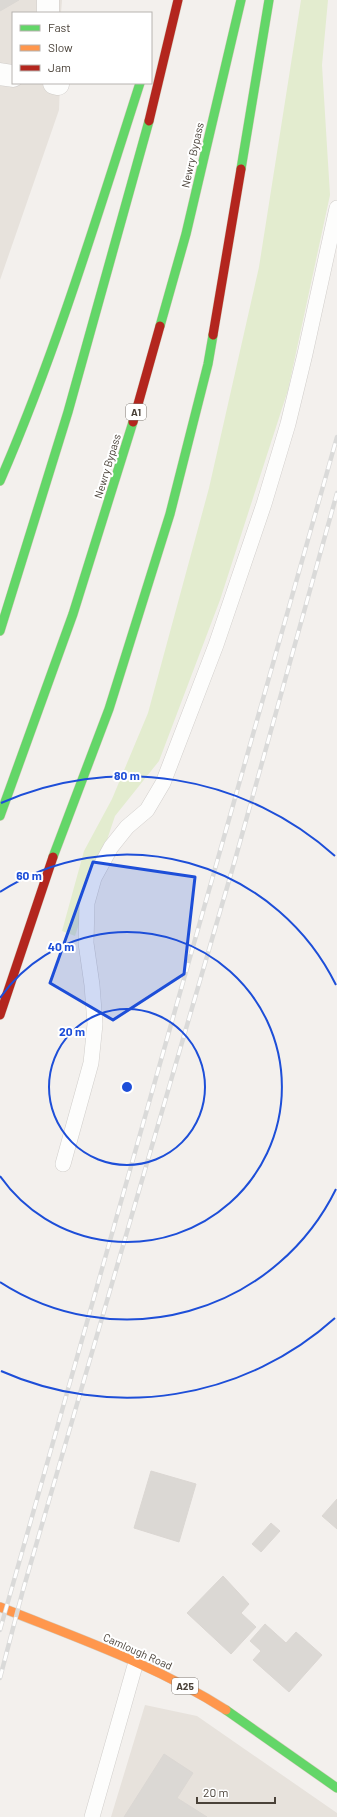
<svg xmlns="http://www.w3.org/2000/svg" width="337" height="1817" viewBox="0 0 337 1817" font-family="Barlow,sans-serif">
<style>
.residential{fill:#e7e2dc}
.green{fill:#e3eccf}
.building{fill:#dbd8d4;stroke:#dbd7d3}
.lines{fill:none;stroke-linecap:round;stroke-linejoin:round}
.lane-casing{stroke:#d1cecb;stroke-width:16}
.street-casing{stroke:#d1cecb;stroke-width:23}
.fast-casing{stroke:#d5cbbc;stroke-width:10}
.slow-casing{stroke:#d5cbbc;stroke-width:10}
.jam-casing{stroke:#d5cbbc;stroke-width:10}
.lane{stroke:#fdfdfc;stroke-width:15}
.street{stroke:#fdfdfc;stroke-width:22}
.fast{stroke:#63d668;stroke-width:9}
.slow{stroke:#ff974d;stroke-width:9}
.jam{stroke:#b3261e;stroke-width:9}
.rail-casing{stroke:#dadad9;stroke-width:4.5}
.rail{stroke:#fff;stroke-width:3;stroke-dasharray:9;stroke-linecap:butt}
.marked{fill:#1d4ed8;fill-opacity:0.2;stroke:#1d4ed8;stroke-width:3;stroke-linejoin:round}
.ring{fill:none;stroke:#1d4ed8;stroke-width:2}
.labels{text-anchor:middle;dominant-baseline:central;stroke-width:4;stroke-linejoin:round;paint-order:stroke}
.shield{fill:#fff;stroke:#807b74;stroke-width:1}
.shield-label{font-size:10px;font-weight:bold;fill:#4a4239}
.street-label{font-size:11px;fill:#4a4239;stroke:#fff}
.centre{fill:#1d4ed8;stroke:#fff;stroke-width:2}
.ring-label{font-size:12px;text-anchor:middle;font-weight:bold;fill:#1d4ed8;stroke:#fff;stroke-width:4;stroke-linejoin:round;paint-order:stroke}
</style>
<rect width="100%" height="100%" fill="#f3f0ed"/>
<path class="residential" d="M0,0H62L61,13H13V83H60L59,110L0,280Z
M145,1705L197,1716L337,1813V1817H111Z"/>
<path class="green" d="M301,0H328L322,65L330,195L288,390L220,600L159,761L115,816L75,936L62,931L84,851L112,799L148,713L209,488L259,267Z"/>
<path class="building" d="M0,0H19L0,11Z
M151,1471L196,1484L179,1542L134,1528Z
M337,1499V1529L322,1516Z
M271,1523L280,1531L261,1552L252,1544Z
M223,1576L249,1604L241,1613L256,1627L231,1654L187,1613Z
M265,1624L286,1643L296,1632L322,1655L289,1692L253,1660L261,1651L250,1641Z
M164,1754L193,1773L177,1798L207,1817H124Z"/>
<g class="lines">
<defs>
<path id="lane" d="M63,1164L91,1063L95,1024L92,985L86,943L87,903L94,878L111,847L127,827L147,810L163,783L216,645L264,504L288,424L305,354L337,208
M92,1817L136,1662"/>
<path id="street" d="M48,13V0
M0,74L13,76
M54,83L58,84"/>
<path id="fast" d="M241,169L269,0
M160,326L186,234L241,0
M0,481C56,352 97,217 140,83
M0,631L68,412L149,121
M0,816L73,614L133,422
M53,857L109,709L170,514L208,364L213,335
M226,1710L337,1788"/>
<path id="slow" d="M0,1607C77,1638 156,1665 226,1710"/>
<path id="jam" d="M149,121L178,0
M213,335L241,169
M133,422L160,326
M0,1015L53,857"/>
</defs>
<use href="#lane" class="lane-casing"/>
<use href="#street" class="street-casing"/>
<use href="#fast" class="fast-casing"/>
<use href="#slow" class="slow-casing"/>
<use href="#jam" class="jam-casing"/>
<use href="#lane" class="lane"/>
<use href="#street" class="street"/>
<use href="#fast" class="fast"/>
<use href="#slow" class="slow"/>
<use href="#jam" class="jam"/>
<defs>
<path id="rail" d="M0,1630L337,437
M0,1678L23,1590L235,860L337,493"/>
</defs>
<use href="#rail" class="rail-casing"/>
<use href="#rail" class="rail"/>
</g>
<path class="marked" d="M93,862L195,877L184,974L113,1020L50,983Z"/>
<g class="ring">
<circle cx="127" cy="1087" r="78"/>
<path d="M0 998A155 155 0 1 1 0 1176"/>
<path d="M336 1189A233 233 0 0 1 0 1282M0 892A233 233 0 0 1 336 985"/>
<path d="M335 1318A311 311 0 0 1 1 1371M1 803A311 311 0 0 1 335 856"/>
</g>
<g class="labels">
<g class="shield">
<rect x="126" y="404" width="20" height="16" rx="3"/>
<rect x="172" y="1678" width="26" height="16" rx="3"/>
</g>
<g class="shield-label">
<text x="136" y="412">A1</text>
<text x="185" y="1686">A25</text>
</g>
<g class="street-label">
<text transform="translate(192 155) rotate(-77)">Newry Bypass</text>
<text transform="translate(107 466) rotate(-73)">Newry Bypass</text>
<text transform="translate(138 1651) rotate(24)">Camlough Road</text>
</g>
</g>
<circle cx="127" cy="1087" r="6" class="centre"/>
<g class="ring-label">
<text x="127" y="780">80 m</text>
<text x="29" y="880">60 m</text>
<text x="61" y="951">40 m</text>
<text x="72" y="1036">20 m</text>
</g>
<rect x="12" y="12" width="140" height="72" fill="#ffffff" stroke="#b7b3b0"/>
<rect x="20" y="25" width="20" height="6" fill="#63d668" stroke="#b7b3b0"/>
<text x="48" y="32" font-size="12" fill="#4a4239">Fast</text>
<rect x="20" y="45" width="20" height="6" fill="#ff974d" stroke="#b7b3b0"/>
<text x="48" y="52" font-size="12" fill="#4a4239">Slow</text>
<rect x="20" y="65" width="20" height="6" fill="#b3261e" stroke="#b7b3b0"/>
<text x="48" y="72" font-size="12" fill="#4a4239">Jam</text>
<path d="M197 1797v6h78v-6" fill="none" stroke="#4a4239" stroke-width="2"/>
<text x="203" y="1797" font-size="12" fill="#4a4239" stroke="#ffffff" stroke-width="3" paint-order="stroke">20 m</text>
</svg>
